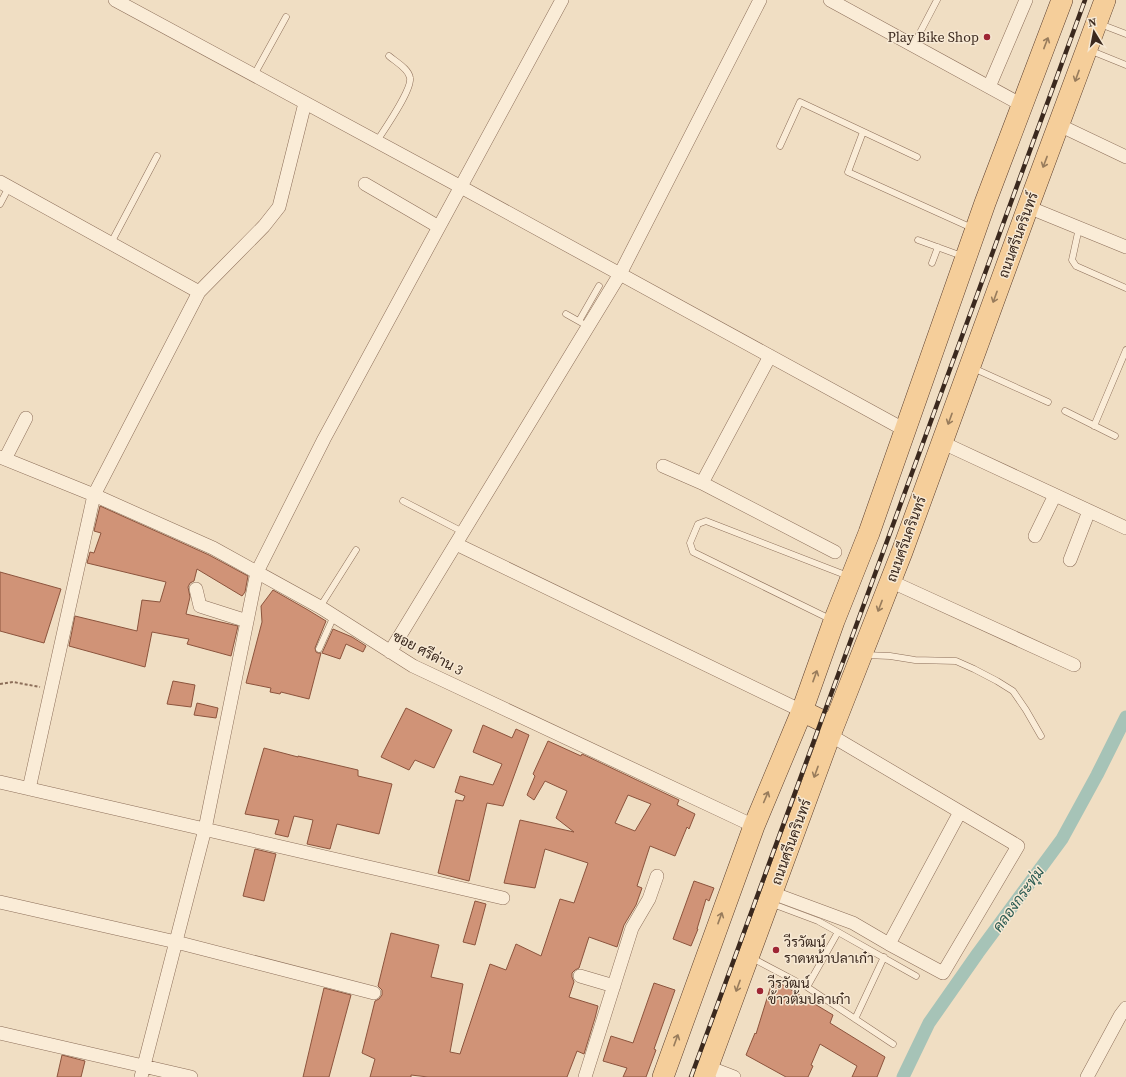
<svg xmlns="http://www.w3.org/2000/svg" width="1126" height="1077" viewBox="0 0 1126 1077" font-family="'Source Serif 4',Sarabun,serif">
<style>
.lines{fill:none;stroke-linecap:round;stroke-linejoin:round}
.canal{stroke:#a6c3b7;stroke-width:13}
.building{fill:#d09377;stroke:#8c543d;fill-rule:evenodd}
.lane-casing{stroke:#8c6e59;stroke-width:7}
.street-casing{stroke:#8c6e59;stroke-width:14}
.primary-casing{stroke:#5a3d2d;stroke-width:22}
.path{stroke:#8c6e59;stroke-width:2;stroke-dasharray:3 2;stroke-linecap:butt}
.lane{stroke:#faecd7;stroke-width:6}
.street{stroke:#faecd7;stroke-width:13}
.primary{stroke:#f5ce9a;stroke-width:21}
.rail-casing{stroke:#3b291e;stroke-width:4.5}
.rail{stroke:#f7e9d4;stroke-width:3;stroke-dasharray:9;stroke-linecap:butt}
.oneway{stroke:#987c5c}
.poi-dot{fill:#9e2634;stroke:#f7e9d4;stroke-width:1.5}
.labels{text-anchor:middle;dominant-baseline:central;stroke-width:3;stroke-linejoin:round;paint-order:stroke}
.poi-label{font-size:14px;fill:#3b291e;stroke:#f7e9d4;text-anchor:start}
.street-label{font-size:14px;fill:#3b291e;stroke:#f7e9d4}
.water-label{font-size:15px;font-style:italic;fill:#2c5c53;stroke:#f7e9d4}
</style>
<rect width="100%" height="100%" fill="#f0dec3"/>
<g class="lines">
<path class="canal" d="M903,1077L929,1023L978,953L1062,839L1097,775L1126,717"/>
</g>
<path class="building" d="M100,506L209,555L248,576L245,592L242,596L197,569L194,581L190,583L188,587L190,597L186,614L238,626L231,656L187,644L189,639L152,632L145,667L69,646L75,616L137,631L142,600L160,602L166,582L87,563L90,552L94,553L101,533L94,531Z
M0,572L61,589L44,643L0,631Z
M273,590L308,610L326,621L315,648L316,652L318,653H321L309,699L281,692L280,694L270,692L271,688L246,683L262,622L261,606Z
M333,629L352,637L366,646L363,652L346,644L340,659L322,653Z
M173,681L195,685L191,707L167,704Z
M197,703L218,708L216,718L194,715Z
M406,708L452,730L434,768L415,760L409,770L381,757Z
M483,725L512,738L516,729L529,735L503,806L487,803L469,881L438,873L456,800L463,801L465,796L455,792L460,776L493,785L502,764L473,752Z
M548,741L581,756L582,754L679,800L677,805L695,814L689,829L687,827L675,856L650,846L637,886L642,888L636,905L624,925L617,947L589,937L579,968L575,970L572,973V977L574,982L569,997L598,1006L595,1018L584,1054L577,1051L567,1077H428L411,1075V1077H370L375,1059L362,1053L375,1001L379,999L382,995V990L378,986L391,933L439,945L431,977L463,984L450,1052L460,1054L490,964L506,970L516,944L541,956L560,899L574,903L588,863L545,849L535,888L504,883L520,820L574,832L556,818L567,791L545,781L534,800L527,795L535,776L533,774ZM628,795L651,804L635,831L615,823Z
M264,748L298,757V756L358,770V776L392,784L379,834L337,824L330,849L307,844L313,820L294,816L288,837L275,834L279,820L245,814Z
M255,849L276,854L264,901L243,896Z
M694,881L714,888L709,901L706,899L697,929H698L691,946L673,939Z
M475,901L486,904L475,945L463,942Z
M773,979L833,1015L830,1023L885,1057L877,1077H852L857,1066L820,1044L811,1065L813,1066L808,1077H786L746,1055L755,1033L756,1034Z
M654,983L675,990L654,1049L656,1050L646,1077H623L627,1068L603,1061L611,1036L633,1043Z
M324,988L351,995L329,1077H303Z
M62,1055L85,1061L81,1077H57Z"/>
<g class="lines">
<defs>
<path id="lane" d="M1100,24L1126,34
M913,46L937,0
M1089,50L1126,65
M254,75L286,17
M863,132L848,172L972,228
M377,141C384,130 412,90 410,78C409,69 396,62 389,56
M780,146L800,102L917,157
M0,204L9,187
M1079,228L1072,260L1076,266L1126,288
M918,240L962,256
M111,243L157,156
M932,263L938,247
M566,314L582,323
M579,321L599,286
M973,368L1048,402
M1065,411L1115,436
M1094,426L1126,350
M403,501L463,532
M320,607L356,550
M830,619L693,552L690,543L698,524L706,521L848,576
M319,649L334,616
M865,655L890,656L915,660L956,661L974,669L997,681L1013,691L1026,710L1041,736
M770,903L818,921L838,932L916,976
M752,958L807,987L893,1044
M807,987L838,932
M855,1019L884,957"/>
<path id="street" d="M115,0L461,187L905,430
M830,0L1022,105
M989,87L1026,0
M1059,125L1126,157
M0,182L199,292
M365,184L439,227
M1028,207L1126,247
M941,442L1126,528
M0,457L94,495L213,548L320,607L413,666L754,826
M5,459L26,418
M663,466L702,483L835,552
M702,483L770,356
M1035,536L1055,495
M456,544L802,711
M1070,560L1089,511
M890,581L1074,665
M196,589L200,606L247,621
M390,652L620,274L760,0
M830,735L1018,846L943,973L889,944
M0,782L503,898
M29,789L94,495L199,292L264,226L279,207L305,103
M772,893L853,923L889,944L960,812
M0,902L176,942L374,993
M580,976L614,986
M0,1033L191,1077
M708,1067L734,1077
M141,1077L205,829L257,572L324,439L562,0
M585,1077L632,928L649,899L657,876
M1087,1077L1120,1016L1126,1008"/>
<path id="primary" d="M802,711L833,726
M663,1077L754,826L802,711L834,621L869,533L985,203L1062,0
M704,1077L830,735L902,552L1028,207L1105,0"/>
</defs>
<use href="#lane" class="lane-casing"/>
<use href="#street" class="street-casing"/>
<use href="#primary" class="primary-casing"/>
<path class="path" d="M0,684L13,682L40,687"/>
<use href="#lane" class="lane"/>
<use href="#street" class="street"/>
<use href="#primary" class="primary"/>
<defs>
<path id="rail" d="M691,1077L1085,0"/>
</defs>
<use href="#rail" class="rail-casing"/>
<use href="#rail" class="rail"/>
</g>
<defs><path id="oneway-shaft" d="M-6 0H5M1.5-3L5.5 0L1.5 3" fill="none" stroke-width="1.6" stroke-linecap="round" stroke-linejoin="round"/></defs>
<g class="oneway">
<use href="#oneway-shaft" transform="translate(1046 43) rotate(-69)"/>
<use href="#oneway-shaft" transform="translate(1077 76) rotate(110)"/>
<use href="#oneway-shaft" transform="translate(1045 162) rotate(111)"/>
<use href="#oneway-shaft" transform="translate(995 297) rotate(110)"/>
<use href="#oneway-shaft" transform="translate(950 419) rotate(110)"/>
<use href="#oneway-shaft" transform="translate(880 606) rotate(111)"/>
<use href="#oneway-shaft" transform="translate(815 676) rotate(-70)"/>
<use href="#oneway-shaft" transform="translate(816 772) rotate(110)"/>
<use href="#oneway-shaft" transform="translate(766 797) rotate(-67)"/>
<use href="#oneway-shaft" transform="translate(720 918) rotate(-70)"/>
<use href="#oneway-shaft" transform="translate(738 986) rotate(110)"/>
<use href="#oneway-shaft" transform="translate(676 1040) rotate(-70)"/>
</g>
<g class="poi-dot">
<circle cx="987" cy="37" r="4"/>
<circle cx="776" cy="950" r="4"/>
<circle cx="760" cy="991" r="4"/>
</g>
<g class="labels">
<g class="poi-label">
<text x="979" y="37" text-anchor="end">Play Bike Shop</text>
<text x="784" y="942">วีรวัฒน์<tspan x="784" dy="16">ราดหน้าปลาเก๋า</tspan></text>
<text x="768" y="983">วีรวัฒน์<tspan x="768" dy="16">ข้าวต้มปลาเก๋า</tspan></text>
</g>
<g class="street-label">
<text transform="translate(1018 235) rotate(-70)">ถนนศรีนครินทร์</text>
<text transform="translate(906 539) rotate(-70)">ถนนศรีนครินทร์</text>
<text transform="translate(428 653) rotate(28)">ซอย ศรีด่าน 3</text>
<text transform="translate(791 842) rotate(-70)">ถนนศรีนครินทร์</text>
</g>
<g class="water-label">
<text transform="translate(1018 899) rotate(-54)">คลองกระทุ่ม</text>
</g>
</g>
<g transform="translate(1094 32) rotate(350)" stroke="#f7e9d4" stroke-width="3" paint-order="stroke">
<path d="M0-3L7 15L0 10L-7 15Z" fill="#3b291e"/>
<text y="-6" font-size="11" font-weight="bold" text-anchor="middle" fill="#3b291e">N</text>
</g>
</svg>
